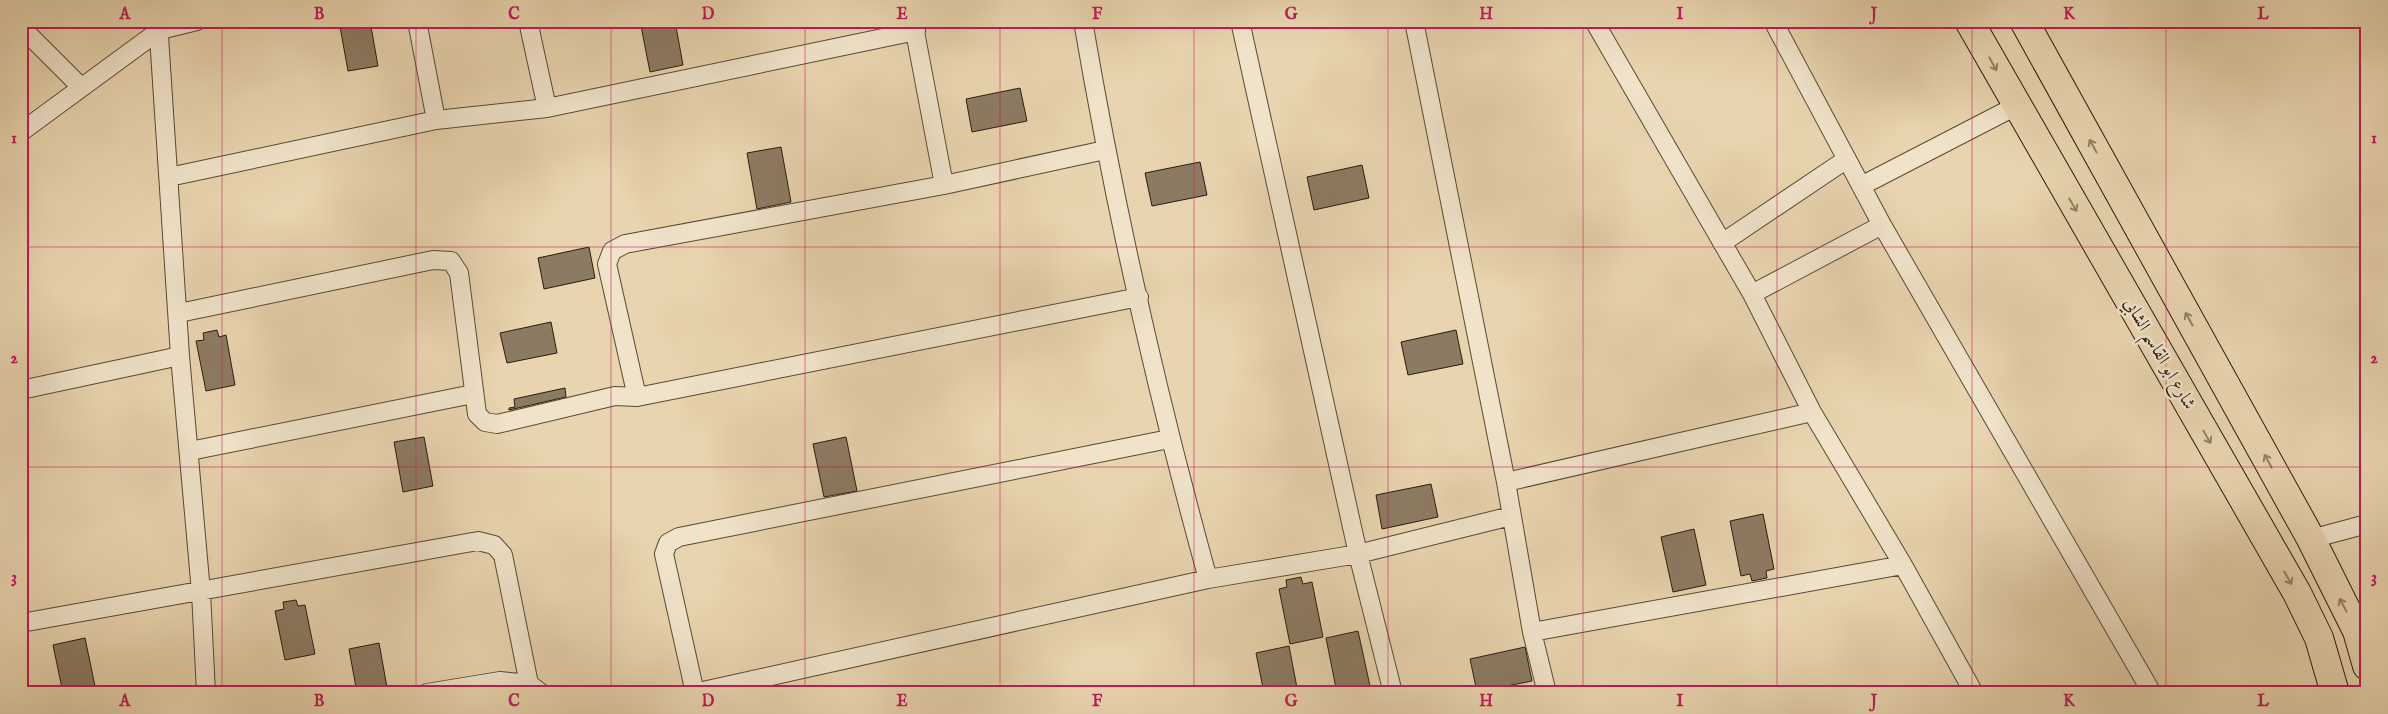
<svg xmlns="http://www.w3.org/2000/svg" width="2388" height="714" viewBox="0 0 2388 714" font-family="'IM FELL English',Amiri,serif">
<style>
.building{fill:#8c7b63;stroke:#281b11}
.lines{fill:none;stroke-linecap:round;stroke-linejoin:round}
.street-casing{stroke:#584938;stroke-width:20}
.primary-casing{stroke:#281b11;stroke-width:30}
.street{stroke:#f0e3ca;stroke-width:18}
.primary{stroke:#e8d4ae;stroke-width:28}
.oneway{stroke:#928167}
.grid{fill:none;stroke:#c2185b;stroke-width:1;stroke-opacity:0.55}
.labels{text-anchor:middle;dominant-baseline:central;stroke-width:5;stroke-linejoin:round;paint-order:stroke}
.street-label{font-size:18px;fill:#281b11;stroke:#f0e3ca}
.neatline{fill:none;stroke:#c2185b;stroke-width:2}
.grid-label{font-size:16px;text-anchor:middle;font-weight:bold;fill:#c2185b}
</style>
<rect width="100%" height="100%" fill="#e8d4ae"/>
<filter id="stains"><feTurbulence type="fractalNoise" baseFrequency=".004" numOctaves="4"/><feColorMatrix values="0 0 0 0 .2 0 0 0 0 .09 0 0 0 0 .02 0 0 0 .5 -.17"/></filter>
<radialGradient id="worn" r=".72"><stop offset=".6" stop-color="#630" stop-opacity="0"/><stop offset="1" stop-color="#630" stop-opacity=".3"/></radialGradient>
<path class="building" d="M339,21H370L378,66L348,71Z
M640,21H675L683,65L650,72Z
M1020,88L1027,121L972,132L966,99Z
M781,147L791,202L757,209L747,153Z
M1200,162L1207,195L1152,206L1145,173Z
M1362,165L1369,198L1314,210L1307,177Z
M589,247L595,278L544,289L538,258Z
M551,322L557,353L507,363L500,333Z
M217,330L219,337L226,335L235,385L206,391L196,341L204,340L203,333Z
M1456,330L1463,364L1408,375L1401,342Z
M565,388L566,397L509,410V408L515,407L514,399Z
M424,437L433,486L403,492L394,442Z
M846,437L857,491L824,497L813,444Z
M1431,484L1438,517L1382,529L1376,495Z
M1763,514L1774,569L1766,571L1767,578L1752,581L1750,574L1741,576L1730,521Z
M1694,529L1706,585L1673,592L1661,537Z
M1301,577L1303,584L1312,582L1323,637L1290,644L1279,589L1287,587L1286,580Z
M296,600L298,606L305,605L315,654L285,660L275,611L284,609L283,602Z
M1358,631L1370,686L1359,688L1360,693H1337L1326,638Z
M85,638L96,691L63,693L53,645Z
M379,643L388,693H357L349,649Z
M1289,646L1298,693H1264L1256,653Z
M1525,647L1532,681L1477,692L1470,659Z"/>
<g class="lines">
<defs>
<path id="street" d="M158,21L180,356L201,592L206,693
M417,21L436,120
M528,21L547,108
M913,21L944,185
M1083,21C1115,209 1157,395 1208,579
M1240,21L1358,554L1393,693
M1414,21L1506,482L1532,632L1547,693
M1594,21L1752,294L1812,412L1903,565L1974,693
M1773,21L1882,225L2152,693
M21,27L81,87
M21,132L160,30L197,21
M169,177L436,120L547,108L916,31
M1861,186L2016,106
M1722,243L1847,159
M1752,294L1882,225
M179,313L433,260L451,261L459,273L477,414L485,422L497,424L615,396L637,397L1139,297
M21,390L180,356
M637,397L607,264L612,251L625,244L944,185L1105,150
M190,451L473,394
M1506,482L1812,412
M2311,539L2367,524
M21,623L478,541L494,545L503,555L529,684L541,693
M1532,632L1903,565
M427,693L500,681L529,684
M694,693L1208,579L1358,554L1511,516
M695,693L664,554L668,543L679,537L1169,439"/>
<path id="primary" d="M1969,21L2297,593L2319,638L2335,693
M2024,21L2311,539L2357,631L2367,666"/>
</defs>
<use href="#street" class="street-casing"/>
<use href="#primary" class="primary-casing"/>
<use href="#street" class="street"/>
<use href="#primary" class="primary"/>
</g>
<defs><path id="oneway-shaft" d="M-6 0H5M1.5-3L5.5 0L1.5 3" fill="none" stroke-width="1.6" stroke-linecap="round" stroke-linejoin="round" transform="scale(1.25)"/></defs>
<g class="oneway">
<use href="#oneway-shaft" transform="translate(1993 64) rotate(61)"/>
<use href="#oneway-shaft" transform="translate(2093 146) rotate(-119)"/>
<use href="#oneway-shaft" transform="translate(2073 205) rotate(60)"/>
<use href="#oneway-shaft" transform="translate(2189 319) rotate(-119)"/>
<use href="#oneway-shaft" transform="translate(2207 437) rotate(60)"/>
<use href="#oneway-shaft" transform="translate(2268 461) rotate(-119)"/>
<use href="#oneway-shaft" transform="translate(2288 578) rotate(60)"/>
<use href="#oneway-shaft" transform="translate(2343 605) rotate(-118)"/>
</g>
<path class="grid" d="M222,21V693M416,21V693M611,21V693M805,21V693M1000,21V693M1194,21V693M1388,21V693M1583,21V693M1777,21V693M1972,21V693M2166,21V693M21,247H2367M21,467H2367"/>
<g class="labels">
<g class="street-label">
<text transform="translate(2159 354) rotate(60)">شارع ابو القاسم الشابي</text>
</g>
</g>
<rect width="2388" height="714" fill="none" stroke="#e8d4ae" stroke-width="55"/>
<rect x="28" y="28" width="2332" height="658" class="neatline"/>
<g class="grid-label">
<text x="125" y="19">A</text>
<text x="319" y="19">B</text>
<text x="514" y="19">C</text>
<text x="708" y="19">D</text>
<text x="902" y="19">E</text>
<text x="1097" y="19">F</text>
<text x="1291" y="19">G</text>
<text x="1486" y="19">H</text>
<text x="1680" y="19">I</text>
<text x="1874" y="19">J</text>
<text x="2069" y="19">K</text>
<text x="2263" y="19">L</text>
<text x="14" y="143">1</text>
<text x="2374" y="143">1</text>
<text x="14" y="363">2</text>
<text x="2374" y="363">2</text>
<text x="14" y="582">3</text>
<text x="2374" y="582">3</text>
<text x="125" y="706">A</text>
<text x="319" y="706">B</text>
<text x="514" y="706">C</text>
<text x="708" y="706">D</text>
<text x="902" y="706">E</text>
<text x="1097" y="706">F</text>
<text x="1291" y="706">G</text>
<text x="1486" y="706">H</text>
<text x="1680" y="706">I</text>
<text x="1874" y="706">J</text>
<text x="2069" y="706">K</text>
<text x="2263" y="706">L</text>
</g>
<rect width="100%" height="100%" filter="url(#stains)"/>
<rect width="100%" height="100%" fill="url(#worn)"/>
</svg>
